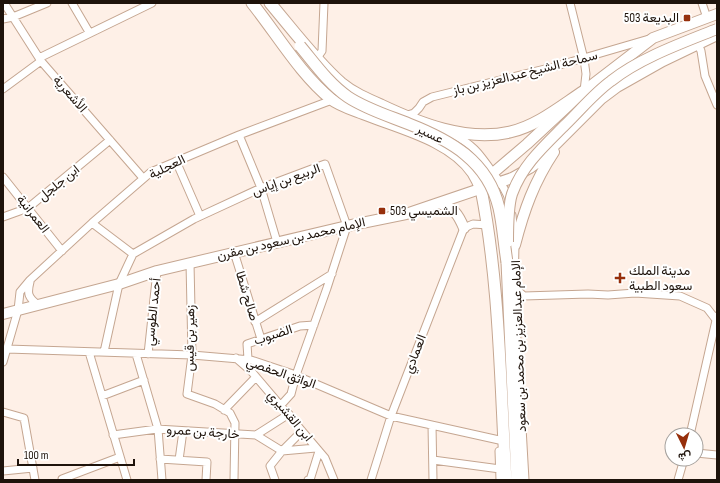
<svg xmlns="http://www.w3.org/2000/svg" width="720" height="483" viewBox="0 0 720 483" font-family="'Sofia Sans Condensed',Vazirmatn,sans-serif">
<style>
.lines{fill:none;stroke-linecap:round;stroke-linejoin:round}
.street-casing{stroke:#c5a691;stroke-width:9}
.secondary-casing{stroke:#c5a691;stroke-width:12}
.primary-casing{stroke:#c5a691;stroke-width:13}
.street{stroke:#fff;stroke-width:7}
.secondary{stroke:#fff;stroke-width:10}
.primary{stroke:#fff;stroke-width:11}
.secondary-bridge-casing{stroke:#c5a691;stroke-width:12;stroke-linecap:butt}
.primary-bridge-casing{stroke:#c5a691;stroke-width:13;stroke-linecap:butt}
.secondary-bridge{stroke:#fff;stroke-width:10}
.primary-bridge{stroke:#fff;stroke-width:11}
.poi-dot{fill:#962f0b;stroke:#fff;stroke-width:1.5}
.labels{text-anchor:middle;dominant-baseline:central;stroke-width:4;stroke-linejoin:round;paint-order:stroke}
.poi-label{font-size:13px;fill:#1e130b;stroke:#fff;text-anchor:start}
.street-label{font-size:13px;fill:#1e130b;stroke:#fff}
</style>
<rect width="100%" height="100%" fill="#fef0e7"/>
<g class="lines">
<defs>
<path id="street" d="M4,3L41,61L143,178
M72,3L89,32
M570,3L584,59L586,74L584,91
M702,3L707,18
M3,19L13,17L47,3
M698,44L701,51L705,76L717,105
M39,58L152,3
M317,58L322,51L324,3
M3,89L41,61
M404,116L414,113L419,108L423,102L432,97L553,67L649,39
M450,133C473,144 479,153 493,173C500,182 507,191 510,203
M239,135L261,188L277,242
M176,161L200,216
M3,177L62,251
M512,215L515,245L514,287L525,480
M3,217L28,208L110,140
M92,223L133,254
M234,252L261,339
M190,263L192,355L187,394L215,404L230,413L235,423L234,480
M30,282C27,294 28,297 38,305
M514,287L524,296L588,294L608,295L635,293L680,296L707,308L717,321
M255,322L332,274
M7,349L192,355L251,360L290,373L391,416L499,440
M89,352L127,480
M104,352L119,284L133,254L194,219L261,188L325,164L347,226L327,288L296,375L291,394L281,405
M136,354L158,429L162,480
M148,354L157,271
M236,358L251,371L325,458L334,480
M248,359L247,344L300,326L314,325
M3,362L18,310L20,292L30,280L92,223L151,172L239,135L332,100
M102,396L144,380
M224,410L256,377
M3,412L24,418L35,480
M432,425L433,480
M113,435L157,429L256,435L289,414
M256,435L282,451L316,448
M690,435L717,316
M499,451L500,480
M696,453L717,455
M160,459L207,462L206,480
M179,460L183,431
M433,460L500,469
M3,471L33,468
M62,480V479L120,457
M275,480L270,466L282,451L302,431
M308,480H310L319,451
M371,480L391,416L464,228L473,224L488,225V227
M678,480L684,459"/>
<path id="secondary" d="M493,173L527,144L584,91L653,38L717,14
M439,203C454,208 458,214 464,228
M515,245C524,210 534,182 554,152
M3,314L119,284L157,271L347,226L406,214L512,178L530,168L538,162L601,99L617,87L663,61L717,35"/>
<path id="primary" d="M252,3C277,34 300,74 331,99C340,106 354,110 364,114C399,128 451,140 473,173C476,178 479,184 481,189
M270,3C292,29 316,61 341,83C353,93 367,99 381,105C419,123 466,142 510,132C537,126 561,106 584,91
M493,173L481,189C500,285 500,383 506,480
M507,262L517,480"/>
</defs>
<use href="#street" class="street-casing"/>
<use href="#secondary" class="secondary-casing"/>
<use href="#primary" class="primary-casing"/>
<use href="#street" class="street"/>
<use href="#secondary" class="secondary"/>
<use href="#primary" class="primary"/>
<defs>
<path id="secondary-bridge" d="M508,242C508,229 508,206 512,194C522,166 543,147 563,127C579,112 593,94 611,81C640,58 682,43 717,29"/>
<path id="primary-bridge" d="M300,46C315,64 329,84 348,97C366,109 389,116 409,124C450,140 488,161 499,208C503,225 504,244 507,262"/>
</defs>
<use href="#secondary-bridge" class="secondary-bridge-casing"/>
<use href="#primary-bridge" class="primary-bridge-casing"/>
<use href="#secondary-bridge" class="secondary-bridge"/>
<use href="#primary-bridge" class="primary-bridge"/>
</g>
<g class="poi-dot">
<rect x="683" y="14" width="8" height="8" rx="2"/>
<rect x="378" y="207" width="8" height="8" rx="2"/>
<path d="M618 272h4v4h4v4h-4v4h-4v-4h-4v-4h4z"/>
</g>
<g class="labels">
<g class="poi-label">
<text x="679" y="18" text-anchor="end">البديعة 503</text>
<text x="390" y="211">الشميسي 503</text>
<text x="629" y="271">مدينة الملك<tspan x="629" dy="15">سعود الطبية</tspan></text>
</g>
<g class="street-label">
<text transform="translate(525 73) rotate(-14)">سماحة الشيخ عبدالعزيز بن باز</text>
<text transform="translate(70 94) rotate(49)">الأشعرية</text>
<text transform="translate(430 134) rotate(26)">عسير</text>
<text transform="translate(167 167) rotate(-26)">العجلية</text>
<text transform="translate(286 180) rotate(-20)">الربيع بن إياس</text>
<text transform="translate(59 183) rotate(-39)">ابن جلجل</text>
<text transform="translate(33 214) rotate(52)">العمرانية</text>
<text transform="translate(291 239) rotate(-13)">الإمام محمد بن سعود بن مقرن</text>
<text transform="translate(247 296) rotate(73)">صالح شطا</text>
<text transform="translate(153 312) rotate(-84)">أحمد الطوسي</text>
<text transform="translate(273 335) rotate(-18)">الضبوب</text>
<text transform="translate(190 338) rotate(-89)">زهير بن قيس</text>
<text transform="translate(519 346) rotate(-92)">الإمام عبدالعزيز بن محمد بن سعود</text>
<text transform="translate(415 354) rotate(-69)">العمادي</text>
<text transform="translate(281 373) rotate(19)">الواثق الحفصي</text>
<text transform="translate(290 416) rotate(50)">ابن القشيري</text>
<text transform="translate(203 432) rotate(4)">خارجة بن عمرو</text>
</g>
</g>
<rect width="720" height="483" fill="none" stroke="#1e130b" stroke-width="8"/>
<g transform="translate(684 447) rotate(175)"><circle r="19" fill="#ffffff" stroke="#a5a19d"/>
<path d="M0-3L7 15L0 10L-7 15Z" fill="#962f0b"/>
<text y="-6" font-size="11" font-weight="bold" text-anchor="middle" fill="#1e130b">ش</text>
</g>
<path d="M18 459v6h116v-6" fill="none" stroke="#1e130b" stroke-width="2"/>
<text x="24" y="459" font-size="12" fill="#1e130b" stroke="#ffffff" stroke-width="3" paint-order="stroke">100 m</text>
</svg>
